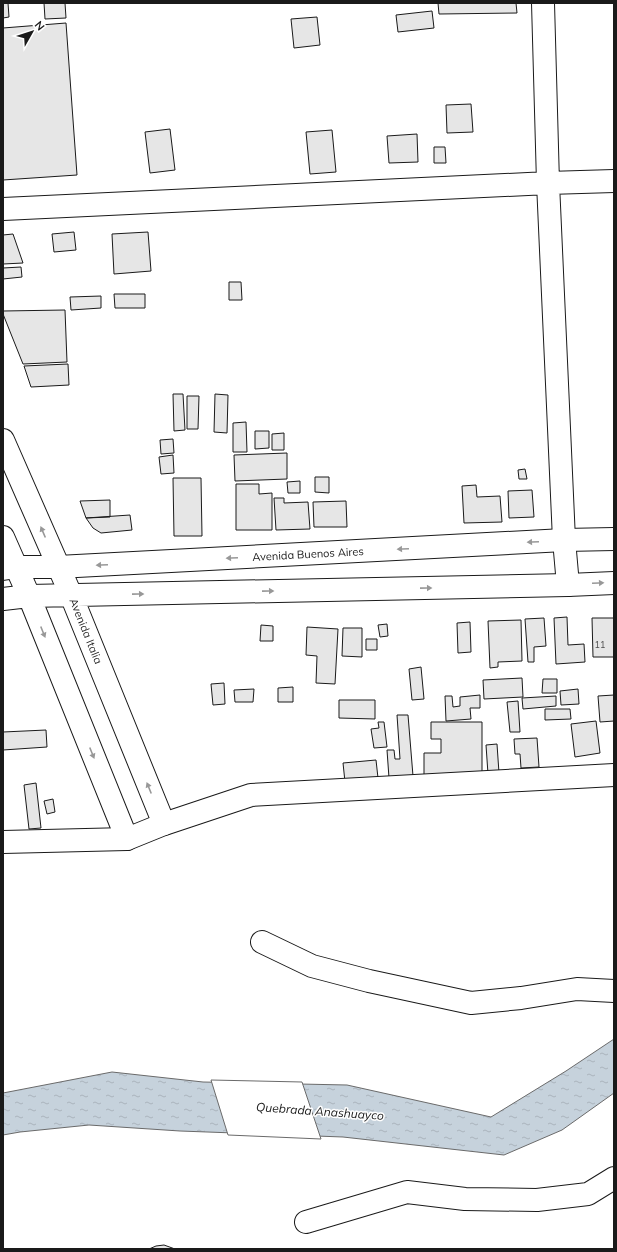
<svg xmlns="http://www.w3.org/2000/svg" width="617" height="1252" viewBox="0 0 617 1252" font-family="Mulish,sans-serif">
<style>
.water{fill:url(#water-ripples);stroke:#6a6a6a}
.pier{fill:#fff;stroke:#6a6a6a}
.building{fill:#e6e6e6;stroke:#1a1a1a}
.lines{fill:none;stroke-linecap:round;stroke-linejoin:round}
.street-casing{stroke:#1a1a1a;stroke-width:24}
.secondary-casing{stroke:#1a1a1a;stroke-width:24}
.primary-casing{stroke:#1a1a1a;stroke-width:24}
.street{stroke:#fff;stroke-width:22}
.secondary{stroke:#fff;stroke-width:22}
.primary{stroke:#fff;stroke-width:22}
.oneway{fill:#989898}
.labels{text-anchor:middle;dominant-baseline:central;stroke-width:3;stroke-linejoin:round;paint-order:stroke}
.number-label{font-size:9px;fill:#4d4d4d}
.street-label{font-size:11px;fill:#1a1a1a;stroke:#fff}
.water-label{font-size:12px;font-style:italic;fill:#1a1a1a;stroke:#fff}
</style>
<defs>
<pattern id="water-ripples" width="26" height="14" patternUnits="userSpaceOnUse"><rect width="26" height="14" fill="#c6d2dc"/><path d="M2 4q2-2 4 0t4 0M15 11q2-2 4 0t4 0" fill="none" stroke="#aab4bc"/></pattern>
</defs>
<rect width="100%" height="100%" fill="#fff"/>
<path class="water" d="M614,1039V1093L562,1130L504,1155L343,1137L180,1131L89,1125L20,1132L3,1135V1093L112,1072L203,1082L347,1085L491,1117L566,1071Z"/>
<path class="pier" d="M211,1080L302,1082L321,1139L228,1135Z"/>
<path class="building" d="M3,3H8L9,17L3,18Z
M44,3H65L66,18L45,19Z
M438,3H516L517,13L439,14Z
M432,11L434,28L398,32L396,15Z
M317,17L320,45L294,48L291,19Z
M66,23L77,175L3,180V28Z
M471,104L473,132L447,133L446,105Z
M170,129L175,170L150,173L145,132Z
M332,130L336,172L310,174L306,132Z
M417,134L418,162L389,163L387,136Z
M434,147H445L446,163H434Z
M74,232L76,250L54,252L52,234Z
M148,232L151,271L114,274L112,234Z
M13,234L23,263L3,264V235Z
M21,267L22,277L3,279V268Z
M229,282H241L242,300H229Z
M114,294H145V308H115Z
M101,296V308L71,310L70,297Z
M65,310L67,362L23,364L3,314V311Z
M68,364L69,385L31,387L24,366Z
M173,394H183L185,430L174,431Z
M215,394L228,395L227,433L214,432Z
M187,396H199L198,429H187Z
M246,422L247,452H233V423Z
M255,431H269V448L255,449Z
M284,433V450H272V434Z
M173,439L174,453L161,454L160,440Z
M287,453V479L235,481L234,455Z
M173,455L174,473L161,474L159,457Z
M525,469L527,479H519L518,470Z
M315,477H329V493L315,492Z
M173,478H201L202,536H174Z
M300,481V493H288L287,482Z
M236,484H259V494L272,493V530H236Z
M476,485L477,497L500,496L502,522L464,523L462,486Z
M532,490L534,517L509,518L508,491Z
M274,498H284V503L308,502L310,529L276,530Z
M110,500V517L86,518L80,501Z
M346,501L347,527H314L313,502Z
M130,515L132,530L101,533L93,528L86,518Z
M567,617L568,645L584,644L585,662L556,664L554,618Z
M544,618L546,646L534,647V662H528L525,619Z
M592,618H614V657H593Z
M521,620L522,661L498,662V667L490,668L488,621Z
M470,622L471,652L458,653L457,623Z
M387,624L388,636L380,637L378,625Z
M261,625L273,626V641H260Z
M307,627L338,629L335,684L316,683L317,656L306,655Z
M343,628H362V657L342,656Z
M366,639H377V650H366Z
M421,667L424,699L412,700L409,669Z
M522,678L523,697L484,699L483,680Z
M543,679H557V693H542Z
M224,683L225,704L213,705L211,684Z
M293,687V702H278V688Z
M254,689L253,702H235L234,690Z
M578,689L579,704L561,705L560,691Z
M480,695V708H470L471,719L446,721L445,696H452L453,707L460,706V697Z
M614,695V721L600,722L598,696Z
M556,696V706L523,709L522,698Z
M339,700H375V719L339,718Z
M518,701L520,732H510L507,702Z
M545,709H570L571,719L545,720Z
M397,715H408L413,776L389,778L387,750H394L395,759H400Z
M596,721L600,753L575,757L571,724Z
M378,722H384L387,747L374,748L371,729L379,728Z
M431,722H482V775H424V753H441V739H431Z
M46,730L47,747L3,750V732Z
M537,738L539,767L521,768L520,754H515L514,739Z
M497,744L499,773L488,774L486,745Z
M376,760L378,778L345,782L343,763Z
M36,783L41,828L29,829L24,785Z
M53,799L55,812L47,814L44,801Z
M164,1245L175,1249H149L156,1246Z"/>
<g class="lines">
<defs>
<path id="street" d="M543,3L548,183L564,540L568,585
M3,209L548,183L614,181
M3,842L127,839L164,824L251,795L614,775
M262,942L312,966L369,981L471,1003L521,998L577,989L614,991
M306,1222L407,1192L465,1199L537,1200L588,1194L614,1178"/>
<path id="secondary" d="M3,569L16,567H58L564,540L614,539
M71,595L164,824
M29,596L127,839
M3,599L29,596L568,585L614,583"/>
<path id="primary" d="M3,440L71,595
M3,537L29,596"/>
</defs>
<use href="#street" class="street-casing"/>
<use href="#secondary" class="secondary-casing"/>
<use href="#primary" class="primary-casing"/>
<use href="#street" class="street"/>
<use href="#secondary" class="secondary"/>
<use href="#primary" class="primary"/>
</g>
<defs><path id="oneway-solid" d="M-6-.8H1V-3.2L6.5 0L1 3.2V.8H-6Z"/></defs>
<g class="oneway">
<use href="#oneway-solid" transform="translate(43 532) rotate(-113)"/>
<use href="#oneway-solid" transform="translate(533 542) rotate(177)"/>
<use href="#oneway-solid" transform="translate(403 549) rotate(177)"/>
<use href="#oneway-solid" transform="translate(232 558) rotate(177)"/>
<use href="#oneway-solid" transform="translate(102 565) rotate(177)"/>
<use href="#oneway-solid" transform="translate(598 583) rotate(-3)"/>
<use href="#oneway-solid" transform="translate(426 588) rotate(-1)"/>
<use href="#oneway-solid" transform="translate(268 591) rotate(-1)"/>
<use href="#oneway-solid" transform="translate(138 594) rotate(-1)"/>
<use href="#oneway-solid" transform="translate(43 632) rotate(68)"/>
<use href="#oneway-solid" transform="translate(92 753) rotate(68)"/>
<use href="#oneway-solid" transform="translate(149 788) rotate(-112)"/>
</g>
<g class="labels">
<g class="number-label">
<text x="600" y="644">11</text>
</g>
<g class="street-label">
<text transform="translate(308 554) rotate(-3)">Avenida Buenos Aires</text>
<text transform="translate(86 631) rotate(68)">Avenida Italia</text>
</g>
<g class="water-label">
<text transform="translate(320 1111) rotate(4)">Quebrada Anashuayco</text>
</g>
</g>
<rect width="617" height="1252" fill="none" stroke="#1a1a1a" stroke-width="8"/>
<g transform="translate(32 32) rotate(51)" stroke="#ffffff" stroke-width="3" paint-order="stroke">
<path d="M0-3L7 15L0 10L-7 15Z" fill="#1a1a1a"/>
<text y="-6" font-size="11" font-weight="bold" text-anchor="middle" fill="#1a1a1a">N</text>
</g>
</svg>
